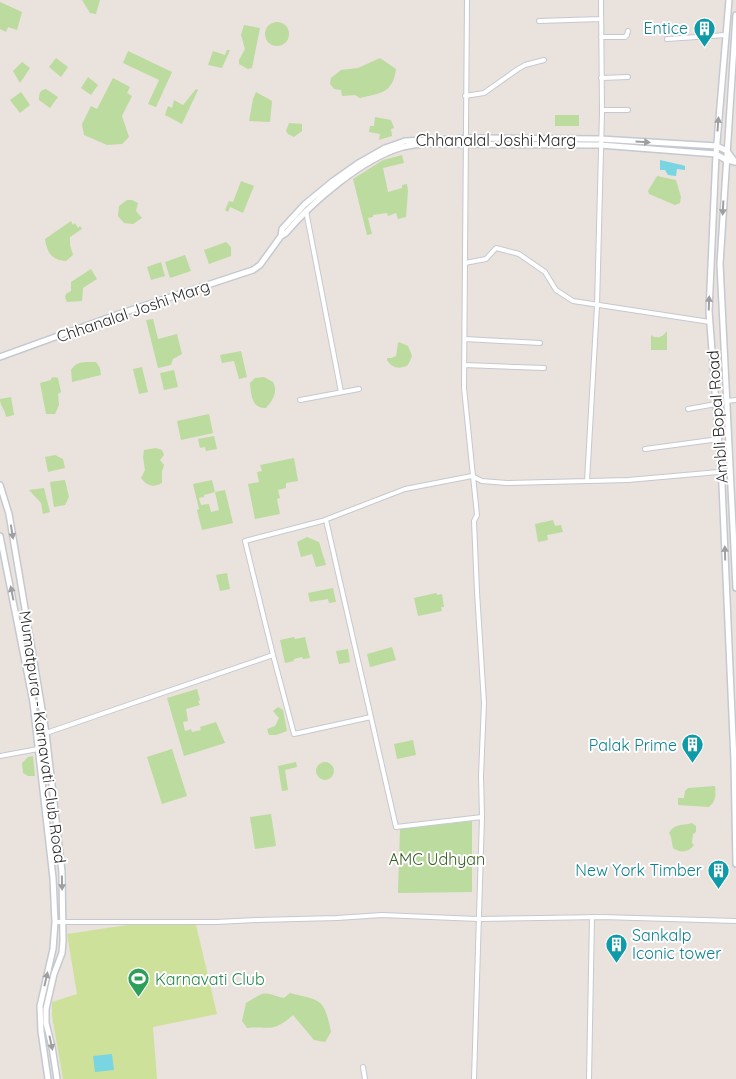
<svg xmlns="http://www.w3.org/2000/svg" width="736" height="1079" viewBox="0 0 736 1079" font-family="Quicksand,sans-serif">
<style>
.green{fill:#bcdb9e;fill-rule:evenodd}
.pitch{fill:#cee19b}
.water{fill:#79d5e1}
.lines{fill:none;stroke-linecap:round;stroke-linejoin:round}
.minor-casing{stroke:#c4c9d1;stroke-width:6}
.tertiary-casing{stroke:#c4c9d1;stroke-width:8}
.minor{stroke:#fff;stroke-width:4}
.tertiary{stroke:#fff;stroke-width:5}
.oneway{fill:#9f9f9f}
.labels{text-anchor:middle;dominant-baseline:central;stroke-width:4;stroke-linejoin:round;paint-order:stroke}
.culture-label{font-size:16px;fill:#0d838f;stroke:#fff;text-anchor:end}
.street-label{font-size:16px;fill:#292929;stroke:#fff}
.park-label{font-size:16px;fill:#375e21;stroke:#fff}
.leisure-label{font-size:16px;fill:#27864d;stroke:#fff;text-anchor:start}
</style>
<rect width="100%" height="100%" fill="#eae2dc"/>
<path class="green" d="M82,0H100L96,14L90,13Z
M0,2L22,12L17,30L8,27L6,32L0,29Z
M265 34a12 12 0 1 1 24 0a12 12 0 1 1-24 0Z
M244,25L260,28L252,68L248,69L239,64V60L245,49L241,35Z
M227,50H230L222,68L208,65L213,51L225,55Z
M128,51L172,72L156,107L148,104L159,80L123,63Z
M56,58L68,67L61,77L49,67Z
M380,58L396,69C393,93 381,93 360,98L355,95L342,96L341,90L334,89L330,84L331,78L341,70L358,68Z
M22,62L30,68L20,83L13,71Z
M88,77L98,85L91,95L81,88Z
M113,78L130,87L127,93L132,96L122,116L129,137L122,144L107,145L84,135L82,124L91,106L97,109Z
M46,89L58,97L50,108L39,100C39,93 40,90 46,89Z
M196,89L198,90L182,124L165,115L168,106L172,108L174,100L183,105Z
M21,92L30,105L20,113L10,100Z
M256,92L272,101L270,122L249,121L253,99Z
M555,115H579V126H555Z
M375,117L391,120L394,128L391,129L392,136L379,140L380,134L369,132L370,126H374Z
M289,123L302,124V131L294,137L288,134L286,131Z
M402,155L404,163L383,168L388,192L402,188V185L407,184L408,191L406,217L398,219L396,213L388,216L387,213L373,215V217L368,218L372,234L367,235L353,179L383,160Z
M657,176L676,180L681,197L680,203L675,205L649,194L648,191Z
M241,181L254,186L243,213L230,207L228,212L225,210L229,201L233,202Z
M127,200H132L138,203L136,211L142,218L133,224L124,223L118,216L119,206Z
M71,221L73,225L75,223L78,228L80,226L82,229L70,237V245L73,255L66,261C52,260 47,253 45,239Z
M226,242L231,247V256L209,264L204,250Z
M185,255L191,271L170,278L165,262Z
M161,262L165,276L151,280L147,267Z
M91,269L97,279L83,288L82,301L67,302L65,297L66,294L71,291V282Z
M153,319L158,339L177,334L182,354L173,359L171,365L158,368L146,320Z
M667,331V350H651V335L654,337C661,338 663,336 667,331Z
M399,342L408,346L412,356L408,365C399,370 392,368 387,360V358H391L396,356L398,343Z
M241,351L247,377L239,379L234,361L222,363L220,355Z
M91,362H96L100,368L101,375L72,382L71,370C76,362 82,362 91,362Z
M142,367L148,392L139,394L133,369Z
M174,370L178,387L164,390L160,373Z
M55,377L58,378L61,392L58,394L59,405L55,414H46L40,383L51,380V378Z
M264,377L273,382C278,392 273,400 266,408C252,409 251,395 250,383L255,378Z
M11,397L14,415L6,417C5,409 0,406 0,399Z
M209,414L213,433L181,440L177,421Z
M214,436L217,449L206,451L205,447L200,448L198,439Z
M156,448L162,450L164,455L160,460L164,465L162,472V483C153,488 147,486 141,478L145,470L143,457L144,450Z
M55,455L63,459L65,468L48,472L45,457Z
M294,458L298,481L286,483V488L278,490L280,498L277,499L280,514L255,519L248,484L259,482L257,472L262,471L260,465Z
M65,480L69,497L65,505L54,507L50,482Z
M212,480L215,492L225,490L233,523L202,530L197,510L199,509L193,484ZM215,492L219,510L211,512L209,504L201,505L199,498L204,497V495Z
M44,488L50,512L43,514L41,503L29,490Z
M553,520L555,526L561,525L563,532L547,535L548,540L538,542L535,524Z
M307,537L319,542L326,565L316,567L312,554L301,557L297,542Z
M227,573L230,589L220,591L216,575Z
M333,588L336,602L329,603L328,599L310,602L308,593Z
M436,593L437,595L442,594L444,607H441L442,611L418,616L414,598Z
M294,637L295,639L305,637L310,658L303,659L302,657L294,659V661L285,663L280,640Z
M392,647L396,660L370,667L367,654Z
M348,649L350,662L339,664L336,651Z
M197,689L200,700L198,701L200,705L186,709L188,721L183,722L185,731L191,729L192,732L201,730L200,727L216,722L225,743L184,756L167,698Z
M278,707L283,710L287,731L276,735H269L267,729L275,726L279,718L273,711Z
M413,740L416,755L397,759L394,744Z
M172,749L187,796L162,804L147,757Z
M33,756L35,776H28L23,773L22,763L28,757Z
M316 771a9 9 0 1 1 18 0a9 9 0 1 1-18 0Z
M296,762L297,767L285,770L288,790L282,791L278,766Z
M715,786C716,795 716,801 709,807L678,805V798H684L685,791L688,788Z
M271,814L276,846L255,849L250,817Z
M472,821V892L398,893L400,829Z
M692,823L696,826V832L693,834L692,843L694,845C688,853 680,853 673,848L671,837L669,833C675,823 682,826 692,823Z
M290,993C322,1001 324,998 331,1032L325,1042L314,1040L293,1015C273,1033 270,1026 247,1028L242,1021L246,1003C251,1000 257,996 262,994C269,992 277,997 284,998Z"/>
<path class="pitch" d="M127,925H196L217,1014L153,1027L157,1079H63L52,1016V1002L77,994L67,934Z"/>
<path class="water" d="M660,160L682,165L685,166V170L677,169L676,176L668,175L665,170H660Z
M112,1054L114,1070L95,1072L93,1056Z"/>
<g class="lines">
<defs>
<path id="minor" d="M467,0L464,388L477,515L474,521L477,592L484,703L481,776L482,817L474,1079
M539,21L601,19
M601,37H625L627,35L628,31
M667,39L726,35
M601,78L628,77
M465,96L484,93L518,69L525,65L544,60
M602,110H628
M306,211L341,392
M465,263L486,259L496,248L519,254L545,272L556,290L573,301L710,322
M465,339L540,343
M464,365L544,368
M300,400L359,389
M727,401L736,400
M688,409L716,404
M645,449L719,439
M587,481L597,306L602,112L601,0
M326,520L396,827L482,817
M273,655L294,734L371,717
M46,733L273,655L245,541L322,521L405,489L472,476L482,481L507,483L628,480L730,471
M0,756L38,749
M55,922H216L257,920L337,918L382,915L478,919L602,917L736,921
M363,1067L365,1079
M589,1079L592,917"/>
<path id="tertiary" d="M729,0L716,154L709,311L722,485L734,761L736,864
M736,15L720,264L736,588
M281,236L282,229L305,204L333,181L357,164L385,148L405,141L476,138L600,139L717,146L727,151L735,162
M0,357L116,315L253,270L260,265L281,236L286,233C312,202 363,158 403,147C411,145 418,144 426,144L600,145L716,154L726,160L736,162
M0,485L9,514L46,733L62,872L63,941L62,953L54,974L46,1009V1023L52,1047L57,1079
M0,536L33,702L53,878L55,922L53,949L40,1006L41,1031L48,1079"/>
</defs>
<use href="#minor" class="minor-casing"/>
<use href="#tertiary" class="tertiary-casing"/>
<use href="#minor" class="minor"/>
<use href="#tertiary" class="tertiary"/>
</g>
<defs><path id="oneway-solid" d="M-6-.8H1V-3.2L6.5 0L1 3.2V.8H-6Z" transform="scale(1.25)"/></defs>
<g class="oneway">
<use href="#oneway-solid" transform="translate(718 124) rotate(-86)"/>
<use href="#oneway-solid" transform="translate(643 142) rotate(3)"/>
<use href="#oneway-solid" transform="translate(723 208) rotate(93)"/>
<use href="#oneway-solid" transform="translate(709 303) rotate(-88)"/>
<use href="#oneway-solid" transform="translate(12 532) rotate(81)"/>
<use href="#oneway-solid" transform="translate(725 553) rotate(-92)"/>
<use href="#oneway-solid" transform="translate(12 593) rotate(-101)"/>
<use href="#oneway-solid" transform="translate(62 883) rotate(89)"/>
<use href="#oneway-solid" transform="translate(46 979) rotate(-77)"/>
<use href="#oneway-solid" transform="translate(51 1043) rotate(78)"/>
</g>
<defs>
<symbol id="building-pin" viewBox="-11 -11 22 30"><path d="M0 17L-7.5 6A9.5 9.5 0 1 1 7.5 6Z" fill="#0f9aa8" stroke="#fff"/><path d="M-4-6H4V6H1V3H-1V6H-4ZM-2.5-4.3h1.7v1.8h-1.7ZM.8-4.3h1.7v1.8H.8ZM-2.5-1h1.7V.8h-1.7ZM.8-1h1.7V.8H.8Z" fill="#fff"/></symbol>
<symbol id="stadium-pin" viewBox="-11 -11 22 30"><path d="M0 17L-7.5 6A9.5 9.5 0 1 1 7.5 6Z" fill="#2e9e5b" stroke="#fff"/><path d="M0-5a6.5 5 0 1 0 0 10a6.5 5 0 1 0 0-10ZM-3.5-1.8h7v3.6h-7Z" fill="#fff"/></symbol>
</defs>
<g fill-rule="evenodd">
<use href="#building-pin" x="692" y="16" width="25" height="34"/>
<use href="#building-pin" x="680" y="732" width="25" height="34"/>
<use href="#building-pin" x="706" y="858" width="25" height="34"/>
<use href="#building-pin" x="604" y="932" width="25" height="34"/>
<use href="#stadium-pin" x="126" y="966" width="25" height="34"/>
</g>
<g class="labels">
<g class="culture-label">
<text x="688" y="28">Entice</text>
<text x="677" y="745">Palak Prime</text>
<text x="702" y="870">New York Timber</text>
<text x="632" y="935" text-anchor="start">Sankalp<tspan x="632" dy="18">Iconic tower</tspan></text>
</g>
<g class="street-label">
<text x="496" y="140">Chhanalal Joshi Marg</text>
<text transform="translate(133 311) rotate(-19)">Chhanalal Joshi Marg</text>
<text transform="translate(717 417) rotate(-94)">Ambli Bopal Road</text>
<text transform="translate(43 737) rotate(82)">Mumatpura - Karnavati Club Road</text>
</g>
<g class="park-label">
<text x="437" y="859">AMC Udhyan</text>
</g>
<g class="leisure-label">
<text x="155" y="979">Karnavati Club</text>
</g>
</g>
</svg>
